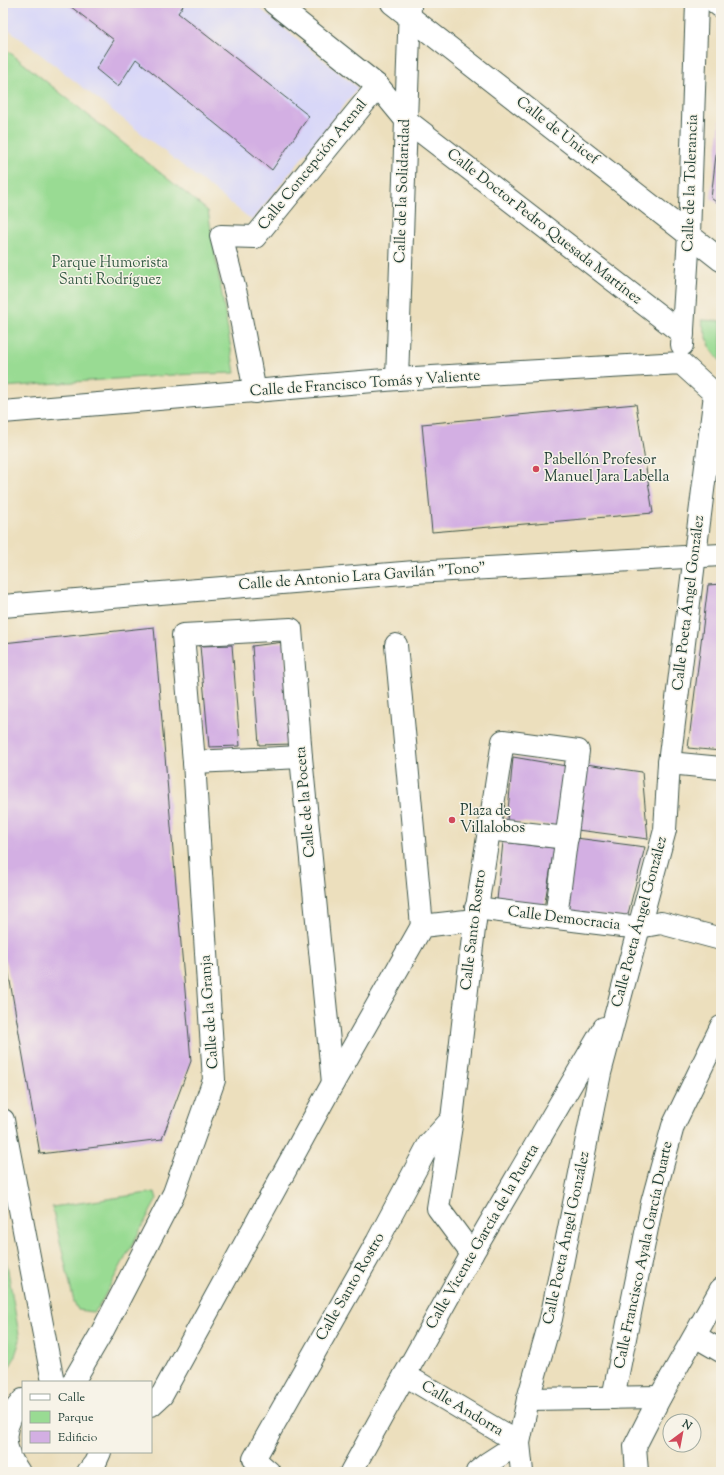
<svg xmlns="http://www.w3.org/2000/svg" width="724" height="1475" viewBox="0 0 724 1475" font-family="'Sorts Mill Goudy',serif">
	<style>
		.built { fill: #d8d7f8 }
		.green { fill: #99db93; stroke: #5c8c64 }
		.building { fill: #d3afe3 }
		.lines { fill: none; stroke-linecap: round; stroke-linejoin: round }
		.minor-casing { stroke: #3e5549; stroke-width: 24 }
		.major-casing { stroke: #3e5549; stroke-width: 24 }
		.minor { stroke: #fff; stroke-width: 22 }
		.major { stroke: #fff; stroke-width: 22 }
		.poi-dot { fill: #d1495b; stroke: #f7f3e8; stroke-width: 1.5 }
		.labels { text-anchor: middle; dominant-baseline: central; stroke-width: 3; stroke-linejoin: round; paint-order: stroke }
		.street-label { font-size: 15px; fill: #1f3d34; stroke: #f7f3e8 }
		.park-label { font-size: 15px; fill: #375d47; stroke: #f7f3e8 }
		.poi-label { font-size: 15px; fill: #1f3d34; stroke: #f7f3e8; text-anchor: start }
	</style>
	<rect width="100%" height="100%" fill="#f7f3e8"/>
	<filter id="ink" filterUnits="userSpaceOnUse"><feTurbulence type="fractalNoise" baseFrequency=".025" numOctaves="2"/><feDisplacementMap in="SourceGraphic" scale="8" xChannelSelector="R" yChannelSelector="G"/><feConvolveMatrix kernelMatrix="1 2 1 2 8 2 1 2 1" color-interpolation-filters="sRGB"/></filter>
	<filter id="wash" filterUnits="userSpaceOnUse"><feTurbulence type="fractalNoise" baseFrequency=".012" numOctaves="4" result="noise"/><feDisplacementMap in="SourceGraphic" scale="16" xChannelSelector="R" yChannelSelector="G"/><feGaussianBlur stdDeviation="0.9" result="paint"/><feColorMatrix in="noise" values="0 0 0 0 0 0 0 0 0 0 0 0 0 0 0 0 0 1.4 0 .05"/><feComposite in="paint" operator="in"/></filter>
	<g filter="url(#wash)">
		<rect width="100%" height="100%" fill="#ecdfbd"/>
		<polygon class="built" points="3,3 253,3 358,88 252,220 3,25"/>
		<g class="green">
			<polygon points="3,47 208,211 235,373 173,375 3,387"/>
			<polygon points="701,320 721,321 721,362 711,349"/>
			<polygon points="155,1192 157,1199 98,1308 93,1312 78,1310 74,1302 52,1207"/>
			<polygon points="3,1242 20,1340 14,1359 3,1378"/>
		</g>
		<g id="blocks">
			<g class="building">
				<polygon points="66,3 185,3 178,13 309,116 272,170 136,59 118,87 96,69 114,40"/>
				<polygon points="720,121 721,121 721,206 711,198"/>
				<polygon points="636,404 653,513 432,532 422,424"/>
				<polygon points="721,584 721,751 688,748 708,585"/>
				<polygon points="154,627 191,1061 162,1139 40,1154 7,964 3,955 3,643"/>
				<polygon points="284,642 292,744 259,745 252,646"/>
				<polygon points="232,645 240,746 209,747 200,646"/>
				<polygon points="513,757 566,766 559,826 507,821"/>
				<polygon points="586,764 642,772 648,839 577,830"/>
				<polygon points="576,838 645,847 627,918 565,911"/>
				<polygon points="503,842 554,848 544,908 497,900"/>
			</g>
		</g>
	</g>
	<g filter="url(#ink)">
		<use href="#blocks" fill-opacity="0" stroke="#3e5549" stroke-width="1"/>
		<g class="lines">
			<defs>
				<g id="minor">
					<polyline points="274,3 378,86 406,120 683,334"/>
					<polyline points="392,3 721,260"/>
					<polyline points="682,345 689,235 697,3"/>
					<polyline points="397,379 410,6"/>
					<polyline points="255,392 237,298 221,236 255,237 378,86"/>
					<polyline points="3,412 397,379 681,363 715,394"/>
					<polyline points="3,606 415,572 721,555"/>
					<polyline points="396,645 422,926"/>
					<polyline points="194,762 301,757"/>
					<polyline points="669,763 721,768"/>
					<polyline points="488,829 567,838"/>
					<polyline points="476,908 622,926 639,927 661,923 721,939"/>
					<polyline points="3,1120 53,1382"/>
					<polyline points="472,1254 438,1208 452,1119 475,920 503,741 578,751 556,917"/>
					<polyline points="695,1336 721,1351"/>
					<polyline points="405,1375 519,1443"/>
					<polyline points="73,1382 102,1332 174,1193 214,1080 194,762 183,635 291,629 301,757 333,1083"/>
					<polyline points="613,1398 652,1203 673,1126 721,1027"/>
					<polyline points="528,1399 660,1397"/>
					<polyline points="151,1405 162,1395 333,1083 422,926 475,920"/>
					<path d="M19,1472C0,1446 1,1424 23,1400"/>
					<polyline points="88,1472 95,1463 100,1452"/>
					<polyline points="269,1472 254,1459 377,1242 429,1144 452,1119"/>
					<polyline points="351,1472 472,1254 604,1028"/>
					<polyline points="477,1472 488,1463 519,1443"/>
					<polyline points="522,1472 519,1443 528,1399 551,1319 600,1073 665,830 669,763 715,394"/>
					<polyline points="637,1472 635,1446 660,1397 721,1289"/>
				</g>
				<polyline id="major" points="716,3 721,7"/>
			</defs>
			<use href="#minor" class="minor-casing"/>
			<use href="#major" class="major-casing"/>
			<use href="#minor" class="minor"/>
			<use href="#major" class="major"/>
		</g>
	</g>
	<g class="poi-dot">
		<circle cx="536" cy="469" r="4"/>
		<circle cx="452" cy="820" r="4"/>
	</g>
	<g class="labels">
		<g class="street-label">
			<text transform="translate(557 131) rotate(38)">Calle de Unicef</text>
			<text transform="translate(313 165) rotate(-51)">Calle Concepción Arenal</text>
			<text transform="translate(691 183) rotate(-88)">Calle de la Tolerancia</text>
			<text transform="translate(403 191) rotate(-88)">Calle de la Solidaridad</text>
			<text transform="translate(544 227) rotate(38)">Calle Doctor Pedro Quesada Martínez</text>
			<text transform="translate(365 384) rotate(-4)">Calle de Francisco Tomás y Valiente</text>
			<text transform="translate(362 577) rotate(-4)">Calle de Antonio Lara Gavilán "Tono"</text>
			<text transform="translate(689 603) rotate(-83)">Calle Poeta Ángel González</text>
			<text transform="translate(306 802) rotate(-95)">Calle de la Poceta</text>
			<text transform="translate(564 919) rotate(7)">Calle Democracia</text>
			<text transform="translate(640 922) rotate(-75)">Calle Poeta Ángel González</text>
			<text transform="translate(474 930) rotate(-83)">Calle Santo Rostro</text>
			<text transform="translate(210 1012) rotate(-94)">Calle de la Granja</text>
			<text transform="translate(483 1237) rotate(-60)">Calle Vicente García de la Puerta</text>
			<text transform="translate(567 1238) rotate(-78)">Calle Poeta Ángel González</text>
			<text transform="translate(644 1255) rotate(-78)">Calle Francisco Ayala García Duarte</text>
			<text transform="translate(351 1287) rotate(-60)">Calle Santo Rostro</text>
			<text transform="translate(462 1409) rotate(31)">Calle Andorra</text>
		</g>
		<g class="park-label">
			<text x="110" y="263">Parque Humorista<tspan x="110" dy="17">Santi Rodríguez</tspan></text>
		</g>
		<g class="poi-label">
			<text x="544" y="460">Pabellón Profesor<tspan x="544" dy="17">Manuel Jara Labella</tspan></text>
			<text x="460" y="811">Plaza de<tspan x="460" dy="17">Villalobos</tspan></text>
		</g>
	</g>
	<rect width="724" height="1475" fill="none" stroke="#f7f3e8" stroke-width="16"/>
	<rect x="22" y="1381" width="130" height="72" fill="#f7f3e8" stroke="#a1aaa0"/>
	<rect x="30" y="1394" width="20" height="6" fill="#ffffff" stroke="#a1aaa0"/>
	<text x="58" y="1401" font-size="12" fill="#1f3d34">Calle</text>
	<rect x="30" y="1411" width="20" height="12" fill="#99db93" stroke="#a1aaa0"/>
	<text x="58" y="1421" font-size="12" fill="#1f3d34">Parque</text>
	<rect x="30" y="1431" width="20" height="12" fill="#d3afe3" stroke="#a1aaa0"/>
	<text x="58" y="1441" font-size="12" fill="#1f3d34">Edificio</text>
	<g transform="translate(682 1433) rotate(32)"><circle r="19" fill="#f7f3e8" stroke="#a1aaa0"/>
	<path d="M0-3L7 15L0 10L-7 15Z" fill="#d1495b"/>
	<text y="-6" font-size="11" font-weight="bold" text-anchor="middle" fill="#1f3d34">N</text>
	</g>
</svg>
